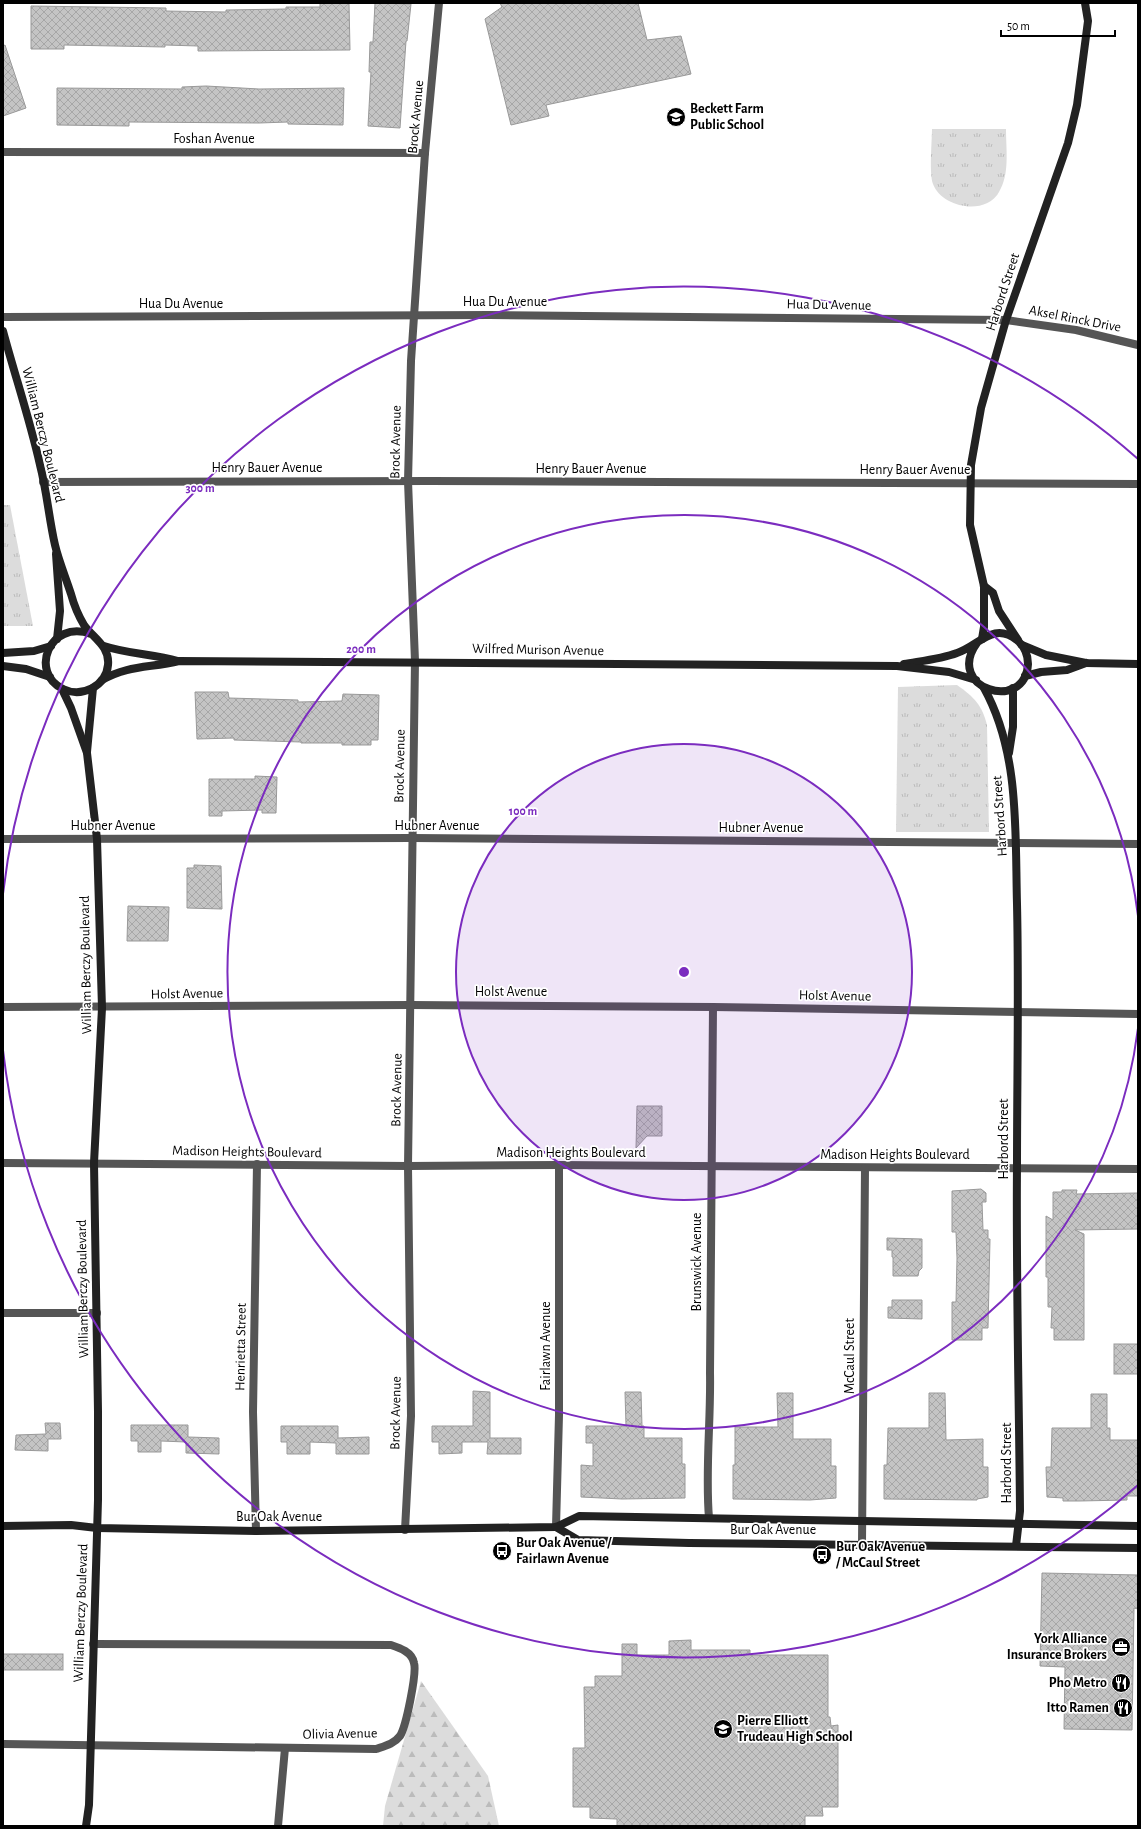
<svg xmlns="http://www.w3.org/2000/svg" width="1141" height="1829" viewBox="0 0 1141 1829" font-family="'Alegreya Sans',sans-serif">
	<style>
		.forest { fill: url(#forest-firs) }
		.park { fill: url(#park-tufts) }
		.building { fill: url(#building-cross-hatch); stroke: #999 }
		.lines { fill: none; stroke-linecap: round; stroke-linejoin: round }
		.street { stroke: #555; stroke-width: 8 }
		.secondary { stroke: #222; stroke-width: 8 }
		.ring { fill: none; stroke: #7b2cbf; stroke-width: 2 }
		.labels { text-anchor: middle; dominant-baseline: central; stroke-width: 3.5; stroke-linejoin: round; paint-order: stroke }
		.poi-label { font-size: 14px; font-weight: bold; fill: #000; stroke: #fff; text-anchor: start }
		.street-label { font-size: 14px; fill: #000; stroke: #fff }
		.centre { fill: #7b2cbf; stroke: #fff; stroke-width: 2 }
		.ring-label { font-size: 12px; text-anchor: middle; font-weight: bold; fill: #7b2cbf; stroke: #fff; stroke-width: 3.5; stroke-linejoin: round; paint-order: stroke }
	</style>
	<defs>
		<pattern id="forest-firs" width="22" height="20" patternUnits="userSpaceOnUse"><rect width="22" height="20" fill="#dcdcdc"/><path d="M5 1l3.5 6h-7zM16 11l3.5 6h-7z" fill="#bbb"/></pattern>
		<pattern id="park-tufts" width="24" height="20" patternUnits="userSpaceOnUse"><rect width="24" height="20" fill="#dcdcdc"/><path d="M3 7l-1-3M5 7V3M7 7l1-3M15 17l-1-3M17 17v-4M19 17l1-3" fill="none" stroke="#bbb"/></pattern>
		<pattern id="building-cross-hatch" width="8" height="8" patternUnits="userSpaceOnUse"><rect width="8" height="8" fill="#c4c4c4"/><path d="M0 0l8 8M0 8l8-8" fill="none" stroke="#a7a7a7"/></pattern>
	</defs>
	<rect width="100%" height="100%" fill="#fff"/>
	<polygon class="forest" points="421,1681 488,1776 499,1826 383,1826 385,1806"/>
	<g class="park">
		<path d="M932,129H1006C1006,150 1010,174 999,192C986,216 942,208 933,184C929,173 932,141 932,129Z"/>
		<polygon points="3,505 10,505 33,626 3,626"/>
		<path d="M957,685C974,697 982,705 987,725L989,832H896L898,687Z"/>
	</g>
	<g class="building">
		<polygon points="320,3 349,3 350,50 198,51 198,46 165,45 165,47 64,45 64,49 31,49 31,6 166,8 166,11 226,12 226,10 286,9 286,7 320,7"/>
		<polygon points="375,3 411,4 407,41 406,41 400,128 368,126 371,72 369,72 370,42 373,42"/>
		<polygon points="500,3 638,3 647,40 681,36 691,74 546,105 549,116 511,125 485,19 502,7"/>
		<polygon points="5,45 26,108 3,116 3,46"/>
		<polygon points="206,86 259,89 344,88 343,125 288,124 288,122 259,123 129,122 129,126 57,125 57,88 182,89 182,87"/>
		<polygon points="195,692 228,692 229,698 298,700 298,702 342,701 343,694 379,695 378,740 371,740 371,745 342,745 342,743 301,743 301,742 234,740 234,738 197,739"/>
		<polygon points="255,776 277,777 276,813 262,813 262,810 222,811 222,816 209,816 209,779 255,779"/>
		<polygon points="194,865 221,866 222,909 187,908 187,868 194,868"/>
		<polygon points="128,906 169,907 168,941 127,941"/>
		<polygon points="637,1106 662,1106 662,1136 647,1136 636,1148"/>
		<polygon points="981,1189 986,1193 986,1202 982,1202 983,1230 988,1230 988,1239 990,1239 988,1328 982,1328 982,1340 952,1340 952,1302 956,1302 957,1258 956,1232 952,1232 952,1191"/>
		<polygon points="1062,1190 1077,1190 1076,1194 1138,1193 1138,1229 1075,1230 1084,1234 1084,1340 1054,1340 1054,1328 1051,1328 1052,1307 1048,1307 1048,1277 1046,1277 1046,1216 1053,1220 1053,1192 1062,1192"/>
		<polygon points="887,1238 922,1239 922,1268 919,1271 918,1276 893,1276 893,1257 892,1257 892,1250 887,1250"/>
		<polygon points="892,1300 922,1300 922,1319 888,1318 888,1307 892,1307"/>
		<rect x="1114" y="1344" width="24" height="30"/>
		<polygon points="473,1391 490,1392 490,1438 521,1438 521,1454 487,1454 488,1442 462,1442 462,1453 439,1454 439,1442 432,1442 432,1426 473,1426"/>
		<polygon points="625,1392 641,1392 642,1426 644,1426 644,1438 682,1438 682,1464 685,1464 685,1498 622,1499 581,1497 581,1465 593,1466 593,1443 586,1443 586,1426 626,1426"/>
		<polygon points="777,1393 793,1393 793,1439 831,1439 831,1466 836,1466 836,1498 810,1500 733,1499 733,1465 735,1465 735,1427 778,1427"/>
		<polygon points="929,1393 945,1393 946,1440 983,1439 983,1467 988,1467 988,1497 977,1499 977,1500 884,1499 884,1465 887,1465 888,1428 929,1428"/>
		<polygon points="1091,1394 1107,1394 1107,1428 1110,1428 1110,1440 1138,1440 1138,1496 1127,1496 1127,1500 1079,1501 1063,1501 1063,1498 1047,1497 1046,1467 1051,1467 1052,1428 1091,1428"/>
		<polygon points="45,1423 60,1423 61,1439 48,1439 48,1451 15,1450 16,1435 46,1434"/>
		<polygon points="131,1425 188,1425 188,1437 219,1438 219,1454 186,1453 186,1442 161,1441 161,1452 138,1452 138,1441 131,1441"/>
		<polygon points="281,1426 338,1426 338,1438 369,1437 369,1454 336,1454 336,1443 310,1442 310,1454 287,1454 287,1442 281,1442"/>
		<polygon points="1042,1573 1138,1575 1138,1609 1134,1608 1132,1730 1064,1729 1065,1667 1040,1666"/>
		<polygon points="691,1640 691,1650 750,1650 750,1655 828,1655 828,1717 830,1717 831,1726 838,1725 838,1807 822,1807 823,1816 805,1816 805,1826 617,1826 617,1819 590,1818 590,1807 573,1807 573,1748 585,1748 584,1687 595,1687 595,1676 622,1676 622,1644 637,1644 637,1655 669,1655 669,1641"/>
		<rect x="3" y="1654" width="60" height="16"/>
	</g>
	<g class="lines">
		<g class="street">
			<polyline points="3,152 425,153"/>
			<polyline points="3,317 490,315 1006,320 1076,330 1138,345"/>
			<polyline points="43,482 430,481 1138,484"/>
			<polyline points="3,839 412,838 1138,844"/>
			<polyline points="3,1007 411,1005 713,1007 1138,1014"/>
			<polyline points="3,1163 408,1166 559,1165 1138,1169"/>
			<polyline points="3,1313 97,1313"/>
			<path d="M709,1518C705,1471 711,1420 710,1373C710,1251 711,1129 713,1007"/>
			<polyline points="556,1527 559,1415 559,1165"/>
			<polyline points="405,1530 411,1416 408,1166 415,661 408,481 411,361 425,153 439,3"/>
			<polyline points="256,1531 253,1412 257,1164"/>
			<polyline points="862,1544 865,1168"/>
			<path d="M3,1744L376,1749C385,1746 394,1744 400,1736C406,1727 417,1673 414,1663C412,1652 400,1648 391,1645L93,1644"/>
			<polyline points="278,1826 285,1748"/>
		</g>
		<g class="secondary">
			<path d="M3,331C15,376 30,420 40,465C47,492 49,519 55,545C59,562 66,578 71,594C74,605 78,615 84,625C93,638 110,646 108,665C106,686 82,698 63,689C29,673 49,619 91,634"/>
			<polyline points="56,554 60,611 57,639"/>
			<polyline points="984,586 993,593 999,611 1018,640"/>
			<polyline points="982,639 984,627 984,586 970,525 971,465 981,408 1006,320 1068,143 1077,105 1088,21 1085,3"/>
			<polyline points="1022,645 1046,655 1086,663 1138,664"/>
			<path d="M104,646C128,654 153,654 178,661"/>
			<polyline points="3,653 34,651 51,646"/>
			<path d="M904,664C921,661 941,659 957,653C979,646 993,621 1017,640C1024,646 1028,655 1028,664C1025,714 944,688 977,643"/>
			<polyline points="3,666 26,669 50,677"/>
			<polyline points="1025,676 1041,672 1067,670 1086,663"/>
			<path d="M102,680C128,665 150,668 179,661L897,666L949,672L976,680"/>
			<path d="M984,688C1020,753 1015,832 1017,904C1019,991 1017,1078 1017,1166C1016,1281 1019,1396 1020,1511L1016,1546"/>
			<polyline points="62,689 71,708 87,753 97,839 102,1008 94,1163 98,1411 98,1500 89,1805 86,1826"/>
			<polyline points="87,752 93,688"/>
			<polyline points="1009,753 1013,727 1013,688"/>
			<polyline points="3,1526 71,1525 97,1528 256,1531 556,1527 579,1516 1138,1526"/>
			<polyline points="556,1527 578,1540 689,1543 1138,1548"/>
		</g>
	</g>
	<circle cx="684" cy="972" r="228" fill="#7b2cbf" fill-opacity=".12"/>
	<g class="ring">
		<circle cx="684" cy="972" r="228"/>
		<path d="M1138 1028A457 457 0 1 1 1138 916"/>
		<path d="M1138 1485A685 685 0 0 1 3 1050M3 894A685 685 0 0 1 1138 459"/>
	</g>
	<defs>
		<symbol id="school-disc" viewBox="-11 -11 22 22"><circle r="9.5" fill="#000" stroke="#fff"/><path d="M0-5L7-2L0 1L-7-2ZM-4 1L0 2.5L4 1V4Q0 6-4 4Z" fill="#fff"/></symbol>
		<symbol id="bus-disc" viewBox="-11 -11 22 22"><circle r="9.5" fill="#000" stroke="#fff"/><path d="M-5-6H5V4H4V6H2V4H-2V6H-4V4H-5ZM-3.5-4V0h7V-4ZM-3.5 1.2v1.5H-2V1.2ZM2 1.2v1.5H3.5V1.2Z" fill="#fff"/></symbol>
		<symbol id="office-disc" viewBox="-11 -11 22 22"><circle r="9.5" fill="#000" stroke="#fff"/><path d="M-6-3h4V-5.5h4V-3h4V5H-6ZM-1-4.5V-3h2v-1.5ZM-6 0V1H6V0Z" fill="#fff"/></symbol>
		<symbol id="restaurant-disc" viewBox="-11 -11 22 22"><circle r="9.5" fill="#000" stroke="#fff"/><path d="M-5-6h1v4h1v-4h1v4h1v-4h1v5L-1.5 .5V6h-2V.5L-5-1ZM5-6V6H3V1.5H1.5Q1.5-4 5-6Z" fill="#fff"/></symbol>
	</defs>
	<g fill-rule="evenodd">
		<use href="#school-disc" x="665" y="106" width="22" height="22"/>
		<use href="#bus-disc" x="491" y="1540" width="22" height="22"/>
		<use href="#bus-disc" x="811" y="1544" width="22" height="22"/>
		<use href="#office-disc" x="1110" y="1636" width="22" height="22"/>
		<use href="#restaurant-disc" x="1110" y="1672" width="22" height="22"/>
		<use href="#restaurant-disc" x="1112" y="1697" width="22" height="22"/>
		<use href="#school-disc" x="712" y="1718" width="22" height="22"/>
	</g>
	<g class="labels">
		<g class="poi-label">
			<text x="690" y="109">Beckett Farm<tspan x="690" dy="16">Public School</tspan></text>
			<text x="516" y="1543">Bur Oak Avenue /<tspan x="516" dy="16">Fairlawn Avenue</tspan></text>
			<text x="836" y="1547">Bur Oak Avenue<tspan x="836" dy="16">/ McCaul Street</tspan></text>
			<text x="1107" y="1639" text-anchor="end">York Alliance<tspan x="1107" dy="16">Insurance Brokers</tspan></text>
			<text x="1107" y="1683" text-anchor="end">Pho Metro</text>
			<text x="1109" y="1708" text-anchor="end">Itto Ramen</text>
			<text x="737" y="1721">Pierre Elliott<tspan x="737" dy="16">Trudeau High School</tspan></text>
		</g>
		<g class="street-label">
			<text transform="translate(416 117) rotate(-85)">Brock Avenue</text>
			<text x="214" y="139">Foshan Avenue</text>
			<text transform="translate(1003 292) rotate(-72)">Harbord Street</text>
			<text x="505" y="302">Hua Du Avenue</text>
			<text x="181" y="304">Hua Du Avenue</text>
			<text transform="translate(829 305) rotate(1)">Hua Du Avenue</text>
			<text transform="translate(1075 319) rotate(11)">Aksel Rinck Drive</text>
			<text transform="translate(43 435) rotate(76)">William Berczy Boulevard</text>
			<text transform="translate(396 442) rotate(-89)">Brock Avenue</text>
			<text x="267" y="468">Henry Bauer Avenue</text>
			<text x="591" y="469">Henry Bauer Avenue</text>
			<text x="915" y="470">Henry Bauer Avenue</text>
			<text transform="translate(538 650) rotate(1)">Wilfred Murison Avenue</text>
			<text transform="translate(400 766) rotate(-89)">Brock Avenue</text>
			<text transform="translate(1000 816) rotate(-94)">Harbord Street</text>
			<text x="113" y="826">Hubner Avenue</text>
			<text x="437" y="826">Hubner Avenue</text>
			<text x="761" y="828">Hubner Avenue</text>
			<text transform="translate(86 965) rotate(-91)">William Berczy Boulevard</text>
			<text x="511" y="992">Holst Avenue</text>
			<text transform="translate(187 994) rotate(-1)">Holst Avenue</text>
			<text transform="translate(835 996) rotate(1)">Holst Avenue</text>
			<text transform="translate(397 1090) rotate(-89)">Brock Avenue</text>
			<text transform="translate(1004 1139) rotate(-90)">Harbord Street</text>
			<text transform="translate(247 1152) rotate(1)">Madison Heights Boulevard</text>
			<text x="571" y="1153">Madison Heights Boulevard</text>
			<text x="895" y="1155">Madison Heights Boulevard</text>
			<text transform="translate(697 1262) rotate(-90)">Brunswick Avenue</text>
			<text transform="translate(83 1289) rotate(-91)">William Berczy Boulevard</text>
			<text transform="translate(546 1346) rotate(-90)">Fairlawn Avenue</text>
			<text transform="translate(241 1347) rotate(-89)">Henrietta Street</text>
			<text transform="translate(850 1356) rotate(-90)">McCaul Street</text>
			<text transform="translate(396 1413) rotate(-89)">Brock Avenue</text>
			<text transform="translate(1007 1463) rotate(-90)">Harbord Street</text>
			<text x="279" y="1517">Bur Oak Avenue</text>
			<text x="773" y="1530">Bur Oak Avenue</text>
			<text transform="translate(81 1613) rotate(-88)">William Berczy Boulevard</text>
			<text transform="translate(340 1734) rotate(-1)">Olivia Avenue</text>
		</g>
	</g>
	<circle cx="684" cy="972" r="6" class="centre"/>
	<g class="ring-label">
		<text x="200" y="492">300 m</text>
		<text x="361" y="653">200 m</text>
		<text x="523" y="815">100 m</text>
	</g>
	<rect width="1141" height="1829" fill="none" stroke="#000000" stroke-width="8"/>
	<path d="M1001 30v6h114v-6" fill="none" stroke="#000000" stroke-width="2"/>
	<text x="1007" y="30" font-size="12" fill="#000000" stroke="#ffffff" stroke-width="3" paint-order="stroke">50 m</text>
</svg>
